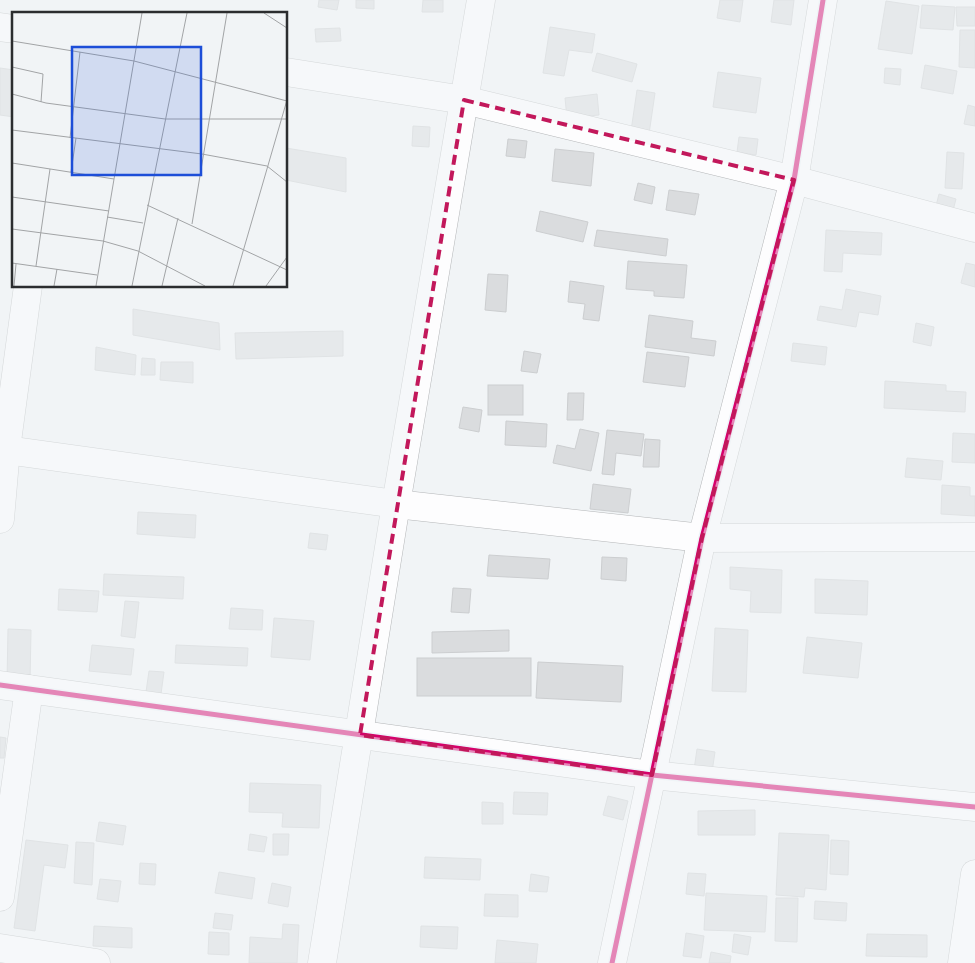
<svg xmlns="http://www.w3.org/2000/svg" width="975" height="963" viewBox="0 0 975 963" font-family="Jost,sans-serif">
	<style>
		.building { fill: #dadcde; stroke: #ccced0 }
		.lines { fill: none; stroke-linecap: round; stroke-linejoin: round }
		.minor-casing { stroke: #b4b6b8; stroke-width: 29 }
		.minor { stroke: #fdfdfe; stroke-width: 28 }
		.cycleway-casing { stroke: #eef4f9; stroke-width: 8 }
		.cycleway { stroke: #d6006c; stroke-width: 5 }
		.marked { fill: none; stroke: #c2185b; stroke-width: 4; stroke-dasharray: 10 6; stroke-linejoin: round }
		.inset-road { fill: none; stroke: #a2a4a6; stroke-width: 1 }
		.view { fill: #1d4ed8; fill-opacity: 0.15; stroke: #1d4ed8; stroke-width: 2.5 }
		.inset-edge { fill: none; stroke: #2b2d2f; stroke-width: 2.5 }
	</style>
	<rect width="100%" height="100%" fill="#f1f4f6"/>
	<g class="building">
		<polygon points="319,0 339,0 337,10 318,7"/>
		<polygon points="356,0 374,0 374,9 356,8"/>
		<polygon points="423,0 443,0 443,12 422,12"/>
		<polygon points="720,0 743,0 740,22 717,18"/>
		<polygon points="774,0 794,0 791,25 771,22"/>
		<polygon points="886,1 919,6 912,54 878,49"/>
		<polygon points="922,5 955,7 953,30 920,28"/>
		<polygon points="956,7 975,7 975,26 957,26"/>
		<polygon points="550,27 595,34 592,53 569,50 564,76 543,73"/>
		<polygon points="340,28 341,41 316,42 315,29"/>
		<polygon points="960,30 975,30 975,68 959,67"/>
		<polygon points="597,53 637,64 632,82 592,71"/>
		<polygon points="925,65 957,71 953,94 921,88"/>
		<polygon points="0,68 14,70 14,117 0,115"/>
		<polygon points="885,68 901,69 900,85 884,83"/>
		<polygon points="718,72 761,78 756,113 713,107"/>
		<polygon points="637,90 655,93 649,134 631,131"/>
		<polygon points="597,94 599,115 567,118 565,98"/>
		<polygon points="968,105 975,107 975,126 964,124"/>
		<polygon points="413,126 430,127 429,147 412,146"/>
		<polygon points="739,137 758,139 756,155 737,152"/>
		<polygon points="508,139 527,141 525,158 506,156"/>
		<polygon points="286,148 346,158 346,192 286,180"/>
		<polygon points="555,149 594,153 591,186 552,181"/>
		<polygon points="947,152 964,153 962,189 945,188"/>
		<polygon points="638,183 655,187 652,204 634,200"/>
		<polygon points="669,190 699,194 695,215 666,210"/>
		<polygon points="939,194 956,199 951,218 934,214"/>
		<polygon points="540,211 588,222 583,242 536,231"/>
		<polygon points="597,230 668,239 666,256 594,246"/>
		<polygon points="826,230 882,233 881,255 843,253 842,272 824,271"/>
		<polygon points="628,261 687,265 684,298 654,296 654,291 626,289"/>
		<polygon points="966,263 975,265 975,287 961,283"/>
		<polygon points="488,274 508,275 506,312 485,310"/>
		<polygon points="570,281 604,286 599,321 583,319 585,304 568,302"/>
		<polygon points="846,289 881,296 878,315 859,312 856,327 817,320 820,306 842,310"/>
		<polygon points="133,309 219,323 220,350 133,335"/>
		<polygon points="649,315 693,321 691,338 716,341 714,356 645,347"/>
		<polygon points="916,323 934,327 931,346 913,342"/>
		<polygon points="343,331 343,356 236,359 235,333"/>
		<polygon points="793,343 827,347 825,365 791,361"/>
		<polygon points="96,347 136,355 135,375 95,370"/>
		<polygon points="524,351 541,354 537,373 521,371"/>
		<polygon points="647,352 689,357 685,387 643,382"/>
		<polygon points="142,358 155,359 155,375 141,375"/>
		<polygon points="161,362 193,362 193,383 160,380"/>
		<polygon points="885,381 946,385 946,391 966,392 965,412 884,408"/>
		<rect x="488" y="385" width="35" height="30"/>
		<polygon points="568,393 584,393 583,420 567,420"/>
		<polygon points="463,407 482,410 479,432 459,428"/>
		<polygon points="506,421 547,424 546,447 505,445"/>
		<polygon points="580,429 599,433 591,471 553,463 557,445 575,449"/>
		<polygon points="607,430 644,434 641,456 616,453 614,475 602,474"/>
		<polygon points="953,433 975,434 975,463 952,462"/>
		<polygon points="645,439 660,440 659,467 643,467"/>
		<polygon points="907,458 943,461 941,480 905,477"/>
		<polygon points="593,484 631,489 628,513 590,509"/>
		<polygon points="942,485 970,487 970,496 975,496 975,516 941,514"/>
		<polygon points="138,512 196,515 195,538 137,534"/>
		<polygon points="310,533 328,535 326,550 308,548"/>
		<polygon points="489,555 550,559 548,579 487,576"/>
		<polygon points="602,557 627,558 626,581 601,579"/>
		<polygon points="730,567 782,570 781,613 750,612 751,591 730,589"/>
		<polygon points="104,574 184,577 183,599 103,595"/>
		<polygon points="815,579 868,581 867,615 815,613"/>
		<polygon points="453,588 471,589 469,613 451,612"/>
		<polygon points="59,589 99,591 97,612 58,610"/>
		<polygon points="125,601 139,602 135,638 121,636"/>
		<polygon points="231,608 263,610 262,630 229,629"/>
		<polygon points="274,618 314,621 310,660 271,657"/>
		<polygon points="715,628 748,630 746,692 712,691"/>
		<polygon points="8,629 31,630 30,682 7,682"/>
		<polygon points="509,630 509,651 432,653 432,632"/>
		<polygon points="807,637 862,643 858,678 803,673"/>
		<polygon points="92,645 134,649 131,675 89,671"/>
		<polygon points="176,645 248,648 247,666 175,663"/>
		<rect x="417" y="658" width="114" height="38"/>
		<polygon points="538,662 623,666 621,702 536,698"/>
		<polygon points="149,671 164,672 160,701 145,699"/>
		<polygon points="0,737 6,738 4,758 0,758"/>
		<polygon points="697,749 715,752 712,772 694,770"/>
		<polygon points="250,783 321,785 319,828 282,827 283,813 249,812"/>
		<polygon points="514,792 548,793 547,815 513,814"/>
		<polygon points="608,796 628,801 623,820 603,815"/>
		<polygon points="482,802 503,803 503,824 482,824"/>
		<polygon points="755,810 755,835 698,835 698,811"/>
		<polygon points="99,822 126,826 123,845 96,841"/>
		<polygon points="779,833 829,835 826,890 805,888 804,897 776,895"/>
		<polygon points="250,834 267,837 264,852 248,850"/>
		<polygon points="273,834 289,834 288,855 273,855"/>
		<polygon points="26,840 68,845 65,868 44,865 35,931 14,928"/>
		<polygon points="831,840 849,841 848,875 830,874"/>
		<polygon points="76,842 94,843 92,885 74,883"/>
		<polygon points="425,857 481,859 480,880 424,878"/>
		<polygon points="140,863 156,864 155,885 139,884"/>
		<polygon points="219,872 255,878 252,899 215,893"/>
		<polygon points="688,873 706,874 704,896 686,894"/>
		<polygon points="531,874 549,877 547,892 529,891"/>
		<polygon points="100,879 121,881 118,902 97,899"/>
		<polygon points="272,883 291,887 288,907 268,903"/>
		<polygon points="706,893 767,896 765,932 704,930"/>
		<polygon points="485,894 518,895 518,917 484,916"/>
		<polygon points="776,898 798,898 797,942 775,941"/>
		<polygon points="815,901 847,903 846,921 814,919"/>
		<polygon points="215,913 233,915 231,930 213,928"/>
		<polygon points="283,924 299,925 297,963 249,963 250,937 282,939"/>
		<polygon points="94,926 132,928 132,948 93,946"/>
		<polygon points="421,926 458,927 457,949 420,947"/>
		<polygon points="209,932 229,933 229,955 208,954"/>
		<polygon points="686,933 704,936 701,958 683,956"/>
		<polygon points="734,934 751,937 748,955 732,952"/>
		<polygon points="867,934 927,935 927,957 866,956"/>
		<polygon points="497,940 538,944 536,963 495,963"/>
		<polygon points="711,952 731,956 730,963 709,963"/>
	</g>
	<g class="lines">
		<defs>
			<g id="minor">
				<polyline points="0,27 14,29"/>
				<polyline points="286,72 464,100 794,180 975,228"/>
				<polyline points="0,449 396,504 702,538 975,537"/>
				<polyline points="0,519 6,449 28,286"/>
				<polyline points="0,685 652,775 975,807"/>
				<polyline points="0,897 29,689"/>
				<polyline points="0,948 96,963"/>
				<polyline points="322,963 396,504 481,0"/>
				<polyline points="612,963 702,538 794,180 823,0"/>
				<polyline points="962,963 975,874"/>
			</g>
		</defs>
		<use href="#minor" class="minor-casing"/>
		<use href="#minor" class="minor"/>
		<defs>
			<g id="cycleway">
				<polyline points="0,685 652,775 975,807"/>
				<polyline points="612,963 702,538 794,180 823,0"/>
			</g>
		</defs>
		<use href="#cycleway" class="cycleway-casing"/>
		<use href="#cycleway" class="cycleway"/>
	</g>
	<path d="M0 0H975V963H0ZM464,100L794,180L702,538L652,775L360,735Z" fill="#f1f4f6" fill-opacity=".55" fill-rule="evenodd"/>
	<path class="marked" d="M464,100L794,180L702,538L652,775L360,735Z"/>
	<g transform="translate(12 12)">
		<rect width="275" height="275" fill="#f1f4f6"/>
		<path class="inset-road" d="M252,1L275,16M0,29L122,49L275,89M0,55L31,62L29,90M0,82L34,91L153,107H275M0,118L190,142L255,154L275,170M58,126L68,40M0,151L102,167M59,160L64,126M0,185L97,199M135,193L275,258M95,205L131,211M180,212L215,1M0,217L91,229L126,239L193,274M0,251L85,263M24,254L38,157M2,274L4,252M42,274L45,257M84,274L130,1M120,274L175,1M150,274L166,206M221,274L275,88M254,274L275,245"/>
		<path class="view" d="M60,35H189V163H60Z"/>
		<rect width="275" height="275" class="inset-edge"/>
	</g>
</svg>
